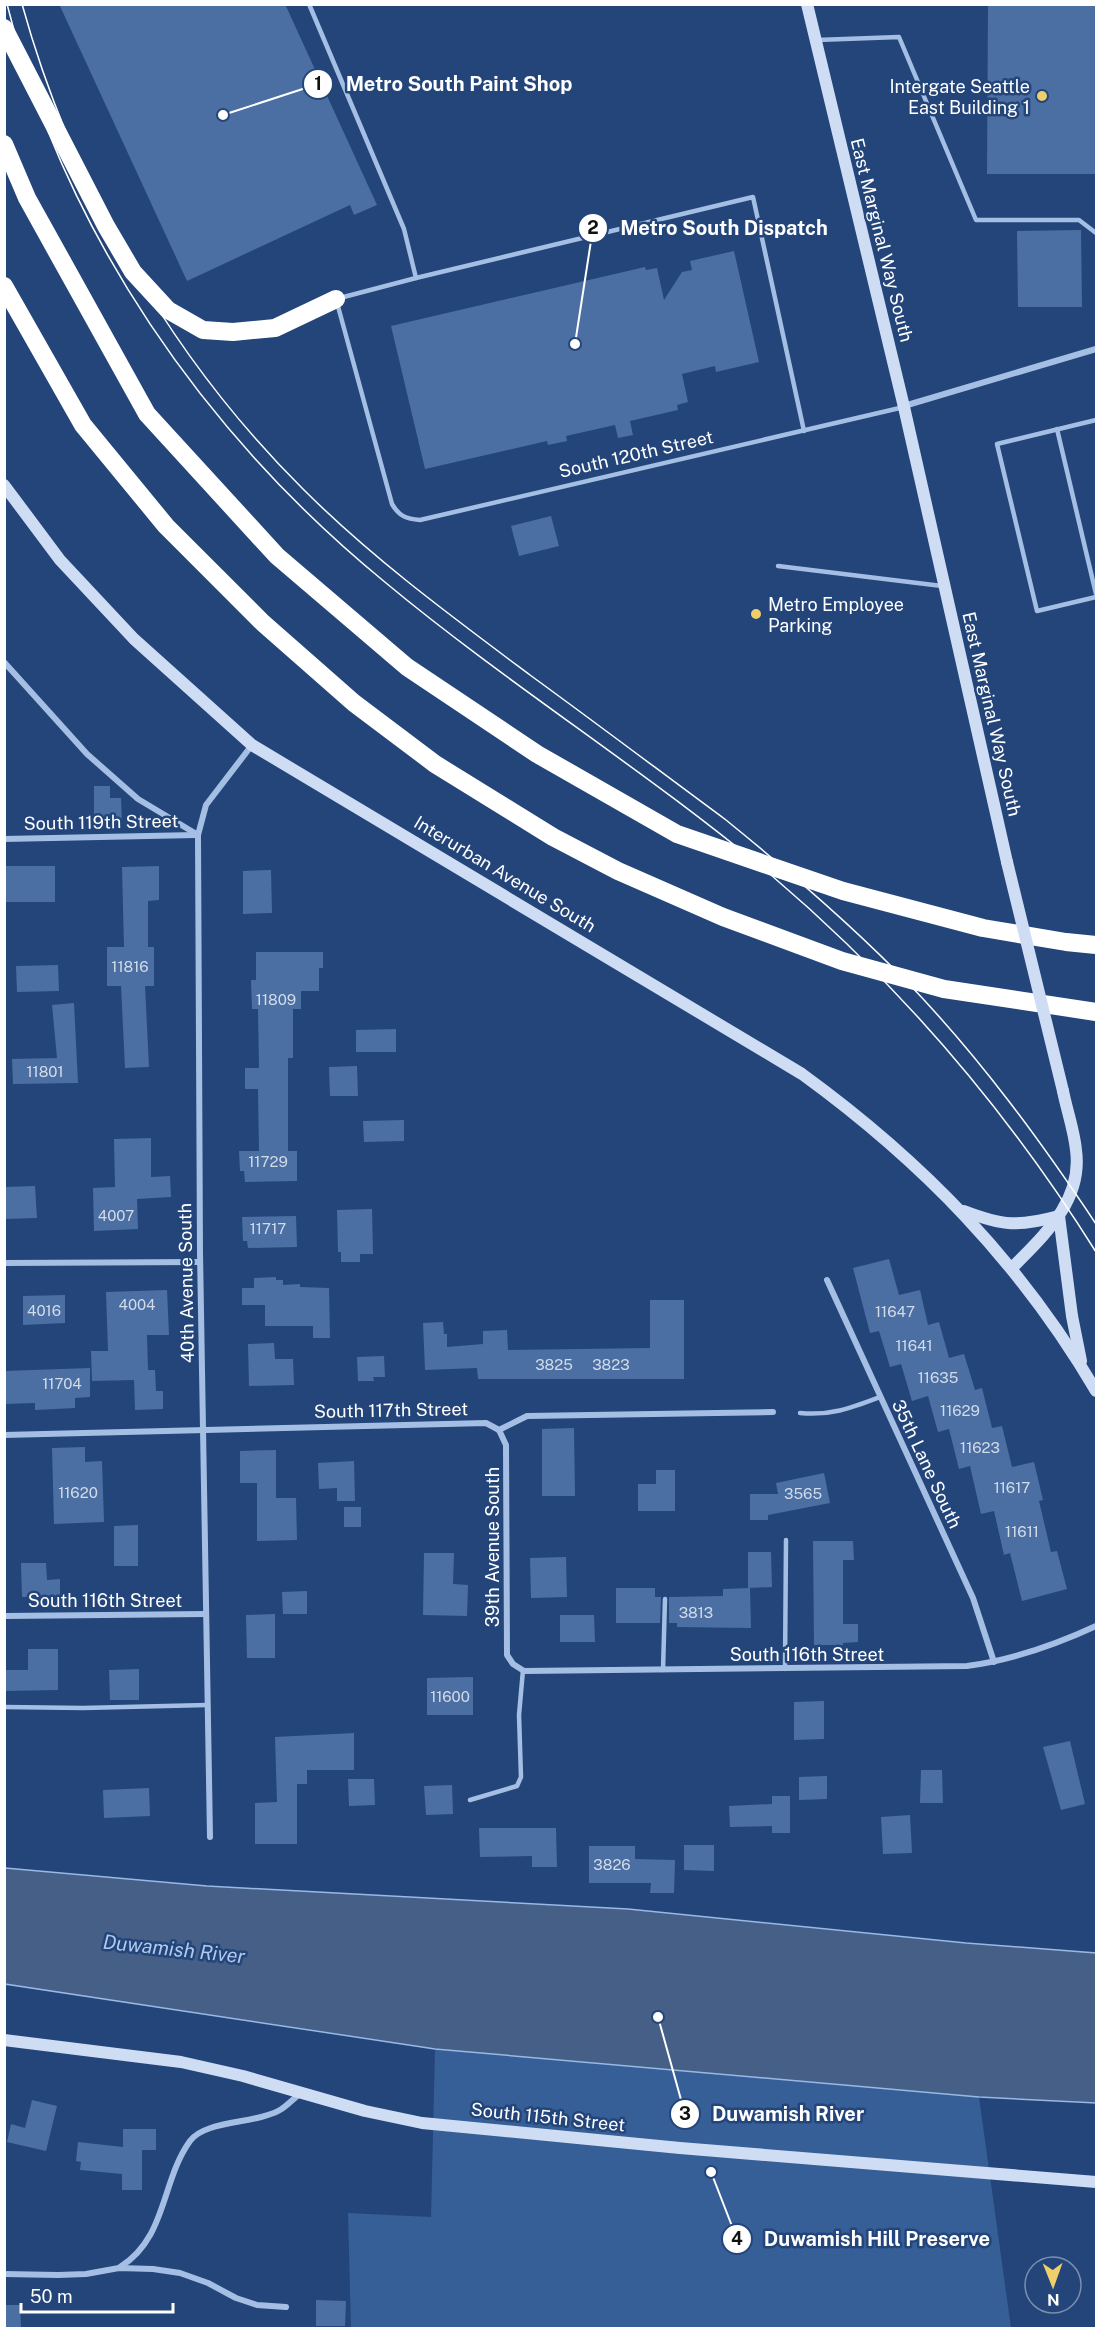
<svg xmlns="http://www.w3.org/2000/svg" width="1101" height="2333" viewBox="0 0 1101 2333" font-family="'Public Sans',sans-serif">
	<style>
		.green { fill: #365e97 }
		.water { fill: #465f86; stroke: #99b9e5; stroke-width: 1.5 }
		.building { fill: #4b6fa3 }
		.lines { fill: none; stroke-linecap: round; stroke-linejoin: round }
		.lane { stroke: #a5bfe4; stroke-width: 4.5 }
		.street { stroke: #a5bfe4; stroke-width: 6 }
		.secondary { stroke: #cfddf4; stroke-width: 12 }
		.highway { stroke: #fff; stroke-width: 18 }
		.tram { stroke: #fff; stroke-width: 1.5 }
		.secondary-bridge { stroke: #cfddf4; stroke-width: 12 }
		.poi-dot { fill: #efcf69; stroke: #23457a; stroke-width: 2 }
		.labels { text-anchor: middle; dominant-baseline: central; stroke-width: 5; stroke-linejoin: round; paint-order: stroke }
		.number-label { font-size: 15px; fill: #d2dbe8 }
		.poi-label { font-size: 18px; fill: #fff; stroke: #23457a; text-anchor: end }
		.street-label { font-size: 18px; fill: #fff; stroke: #23457a }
		.water-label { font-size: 20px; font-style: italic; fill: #b0c9ec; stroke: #23457a }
		.leader { fill: none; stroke: #fff; stroke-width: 2 }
		.callout-dot { fill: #fff; stroke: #23457a; stroke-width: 2 }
		.mark-label { font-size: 18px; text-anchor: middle; font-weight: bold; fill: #111 }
		.callout-label { font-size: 20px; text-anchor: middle; font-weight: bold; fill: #fff; stroke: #23457a; stroke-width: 5; stroke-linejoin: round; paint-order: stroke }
	</style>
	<rect width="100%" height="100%" fill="#23457a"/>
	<polygon class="green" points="435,2049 979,2097 1011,2328 351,2328 348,2213 431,2217"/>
	<polygon class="water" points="5,1868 207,1886 628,1909 966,1943 1096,1953 1096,2103 979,2097 435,2049 5,1984"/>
	<g class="building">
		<polygon points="59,4 285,4 377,205 354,215 350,205 187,281"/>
		<polygon points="988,4 1096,4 1096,174 987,174"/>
		<polygon points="1081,230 1082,307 1018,307 1017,231"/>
		<polygon points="734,251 759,362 716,372 715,366 682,374 688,402 677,405 678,410 630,421 633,435 618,438 615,425 566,436 567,441 548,445 547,441 425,469 391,326 645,267 646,270 657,268 664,300 682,272 692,270 690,261"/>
		<polygon points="551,516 559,546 519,556 511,526"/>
		<polygon points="94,786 110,786 110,798 121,798 122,822 99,822 99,815 94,815"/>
		<polygon points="4,866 55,866 55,902 5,902"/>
		<polygon points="159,866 159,900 148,901 148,947 154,947 154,986 145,986 149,1067 125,1068 121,986 107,986 107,947 124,947 122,867"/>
		<polygon points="271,870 272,913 243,914 243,871"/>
		<polygon points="256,952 323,952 323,968 319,968 319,991 301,991 301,1009 293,1009 293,1058 288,1058 288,1151 297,1151 297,1181 245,1182 244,1171 240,1171 239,1151 259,1151 258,1089 245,1089 245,1068 259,1068 258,1009 252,1009 251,980 256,980"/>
		<polygon points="58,965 59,991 17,992 16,966"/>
		<polygon points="74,1003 78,1083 13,1084 12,1059 57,1058 52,1005"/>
		<polygon points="396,1029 396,1052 356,1052 356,1030"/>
		<polygon points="357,1066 358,1096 330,1096 329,1067"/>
		<polygon points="404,1120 404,1141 364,1142 363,1121"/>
		<polygon points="151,1138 151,1177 170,1176 171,1197 137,1199 138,1229 94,1231 93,1188 115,1187 114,1139"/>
		<polygon points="35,1186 37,1218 4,1219 4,1187"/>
		<polygon points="372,1209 373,1254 360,1254 360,1262 341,1262 341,1252 338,1252 337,1210"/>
		<polygon points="296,1216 297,1247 248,1248 247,1241 243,1241 242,1217"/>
		<polygon points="889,1259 899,1295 920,1290 928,1325 939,1322 949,1358 964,1354 975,1390 982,1388 992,1428 1002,1426 1012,1467 1034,1462 1043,1500 1039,1501 1051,1552 1057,1551 1067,1589 1022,1601 1010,1553 1004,1555 994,1511 981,1514 970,1466 959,1469 949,1429 938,1432 928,1396 912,1401 901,1364 890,1367 879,1331 870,1333 853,1268"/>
		<polygon points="276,1277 276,1280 283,1280 283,1285 300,1284 300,1287 329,1288 330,1338 313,1338 313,1326 265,1326 265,1305 242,1305 242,1288 254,1288 254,1278"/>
		<polygon points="167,1290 169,1335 147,1335 148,1370 155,1370 156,1391 163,1391 163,1409 135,1410 134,1380 92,1381 91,1351 108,1351 106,1292"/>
		<polygon points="65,1295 65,1323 23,1325 23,1296"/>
		<polygon points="650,1300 684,1300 684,1379 478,1379 477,1368 425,1370 423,1323 443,1322 444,1334 447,1334 447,1347 483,1344 483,1331 507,1330 508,1350 650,1348"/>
		<polygon points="274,1343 275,1359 293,1359 294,1385 249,1386 248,1344"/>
		<polygon points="384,1356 385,1377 373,1377 374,1381 358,1381 357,1357"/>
		<polygon points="90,1368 90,1397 75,1398 75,1408 35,1410 35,1403 4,1404 4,1371"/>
		<polygon points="574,1428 575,1496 542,1496 542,1429"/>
		<polygon points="85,1447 85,1462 102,1461 104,1522 54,1524 52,1448"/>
		<polygon points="276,1450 276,1498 296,1498 297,1540 257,1541 257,1483 240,1483 240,1451"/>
		<polygon points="354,1461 355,1501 337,1501 337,1488 319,1489 318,1463"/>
		<polygon points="656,1470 675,1470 675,1511 638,1511 638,1484 656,1484"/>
		<polygon points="824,1473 830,1503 768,1515 768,1520 750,1520 750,1494 778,1494 776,1483"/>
		<rect x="344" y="1507" width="17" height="20"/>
		<polygon points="138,1525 138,1566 114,1566 114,1526"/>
		<polygon points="813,1541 853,1541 854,1560 843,1560 843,1624 858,1624 858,1642 843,1643 843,1645 814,1645"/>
		<polygon points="748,1552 771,1552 772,1587 748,1588"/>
		<polygon points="424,1553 454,1553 453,1584 468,1585 467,1616 423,1615"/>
		<polygon points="566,1557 567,1597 531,1598 530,1558"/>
		<polygon points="21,1563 46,1563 47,1580 60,1579 60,1596 22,1597"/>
		<polygon points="616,1588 655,1588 655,1597 661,1597 660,1623 616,1623"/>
		<polygon points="750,1588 751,1628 677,1627 677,1623 669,1623 669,1597 723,1596 723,1589"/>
		<polygon points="307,1591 307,1614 283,1614 282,1592"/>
		<polygon points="275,1614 275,1658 247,1658 246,1615"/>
		<polygon points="560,1615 594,1615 595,1642 560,1642"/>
		<polygon points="28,1649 58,1649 58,1690 4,1691 4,1670 28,1670"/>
		<polygon points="139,1669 139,1700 110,1700 109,1670"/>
		<polygon points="473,1677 473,1715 427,1715 427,1678"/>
		<polygon points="824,1701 824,1739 794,1740 794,1702"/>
		<polygon points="354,1733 354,1770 307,1770 307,1784 297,1784 297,1844 255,1844 255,1803 277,1802 275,1737"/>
		<polygon points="1070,1741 1085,1804 1061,1810 1043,1747"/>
		<polygon points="921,1770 942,1770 943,1803 920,1803"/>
		<polygon points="827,1776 827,1799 799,1800 799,1777"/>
		<polygon points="348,1779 374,1779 375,1805 349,1806"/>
		<polygon points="452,1785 453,1814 426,1815 424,1786"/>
		<polygon points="149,1788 150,1816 104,1818 103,1790"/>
		<polygon points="772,1796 790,1796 790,1833 772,1833 772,1826 730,1827 729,1806 772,1804"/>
		<polygon points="910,1815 912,1853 883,1854 881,1817"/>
		<polygon points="479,1828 556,1828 557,1867 532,1867 532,1856 480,1857"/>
		<polygon points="684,1845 714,1845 714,1871 684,1870"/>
		<polygon points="589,1846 635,1846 635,1859 675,1860 674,1893 650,1893 651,1883 589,1883"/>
		<polygon points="32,2100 57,2106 46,2151 7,2142 11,2124 25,2128"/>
		<polygon points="123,2129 156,2129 156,2150 142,2150 142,2190 122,2190 122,2174 80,2170 81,2162 76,2161 78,2142 123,2147"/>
		<polygon points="316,2300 346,2301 345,2326 316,2326"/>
		<polygon points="4,2305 20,2305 21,2328 4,2328"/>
	</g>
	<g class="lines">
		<g class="lane">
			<polyline points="309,4 404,229 416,278 753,197 804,431"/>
			<polyline points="817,40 899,37 976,220 1079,220 1096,233"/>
			<path d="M416,278L336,299L392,504C399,516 406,519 420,520L904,407"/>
			<polyline points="1096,420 997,444 1037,611 1096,597"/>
			<polyline points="1057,429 1096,594"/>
			<polyline points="778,566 942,586"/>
			<path d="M800,1413C831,1416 851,1408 880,1397"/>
			<polyline points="785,1669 786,1540"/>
			<polyline points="663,1670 665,1599"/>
			<polyline points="4,1707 83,1708 207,1705"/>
			<polyline points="470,1800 517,1786 521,1777 519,1715 523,1670"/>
		</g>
		<g class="street">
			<polyline points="904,406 1096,349"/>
			<polyline points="4,662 87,754 138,799 198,835"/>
			<polyline points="4,839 196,835"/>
			<polyline points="4,1263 200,1262"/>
			<polyline points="827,1280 973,1598 994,1662"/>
			<path d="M499,1430L506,1445L507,1655L513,1664L524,1671L967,1666C1012,1660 1055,1645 1096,1626"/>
			<polyline points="4,1435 486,1423 499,1430 527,1416 773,1412"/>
			<polyline points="4,1616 206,1614"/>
			<polyline points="210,1837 200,1253 198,835 206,805 252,745"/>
			<path d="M120,2267C167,2238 161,2181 190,2141C205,2120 256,2124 280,2110C287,2106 294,2098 301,2093"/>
			<polyline points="4,2274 58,2275 86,2274 119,2268 153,2269 180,2273 208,2283 236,2298 257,2305 286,2307"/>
		</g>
		<g class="secondary">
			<polyline points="807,4 904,407 1007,862"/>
			<path d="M4,485L60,560L134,639L252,745L802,1074C923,1162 1020,1262 1096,1391"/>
			<path d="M964,1211C1003,1226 1018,1227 1059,1216"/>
			<polyline points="1059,1216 1072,1316 1081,1361"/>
			<path d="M1012,1268C1044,1235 1083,1201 1076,1150C1074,1130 1067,1111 1063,1091"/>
			<polyline points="4,2040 181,2062 243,2076 365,2111 422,2123 680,2148 1096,2182"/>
		</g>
		<g class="highway">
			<polyline points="4,28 106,226 133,272 168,310 203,330 233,332 275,328 336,299"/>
			<polyline points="4,144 27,198 147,414 277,556 407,667 537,754 677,834 843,891 983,928 1066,942 1096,945"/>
			<polyline points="4,286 83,425 166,526 263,623 354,703 435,764 553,837 618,871 723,917 842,961 944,989 1096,1012"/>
		</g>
		<g class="tram">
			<path d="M7,4C64,233 205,435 386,583C510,686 648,772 771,875C899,984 1007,1110 1096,1252"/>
			<path d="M22,4C72,185 169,356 303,489C372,558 451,616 530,675C596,723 661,772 726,820C790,872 852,925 909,984C980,1058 1040,1140 1096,1224"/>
		</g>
		<polyline class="secondary-bridge" points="1007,862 1063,1091"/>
	</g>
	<g class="poi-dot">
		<circle cx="1042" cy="96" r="6"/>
		<circle cx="756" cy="614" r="6"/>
	</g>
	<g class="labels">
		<g class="number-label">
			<text x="130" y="966">11816</text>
			<text x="276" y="999">11809</text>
			<text x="45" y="1071">11801</text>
			<text x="268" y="1161">11729</text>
			<text x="116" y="1215">4007</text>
			<text x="268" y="1228">11717</text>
			<text x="137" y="1304">4004</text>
			<text x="44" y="1310">4016</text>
			<text x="895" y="1311">11647</text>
			<text x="914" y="1345">11641</text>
			<text x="554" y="1364">3825</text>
			<text x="611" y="1364">3823</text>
			<text x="938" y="1377">11635</text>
			<text x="62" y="1383">11704</text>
			<text x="960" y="1410">11629</text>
			<text x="980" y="1447">11623</text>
			<text x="1012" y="1487">11617</text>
			<text x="78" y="1492">11620</text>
			<text x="803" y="1493">3565</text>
			<text x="1022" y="1531">11611</text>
			<text x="696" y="1612">3813</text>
			<text x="450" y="1696">11600</text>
			<text x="612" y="1864">3826</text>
		</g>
		<g class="poi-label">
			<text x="1030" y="86">Intergate Seattle<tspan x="1030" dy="21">East Building 1</tspan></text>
			<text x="768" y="604" text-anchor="start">Metro Employee<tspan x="768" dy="21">Parking</tspan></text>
		</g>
		<g class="street-label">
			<text transform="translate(882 240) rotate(76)">East Marginal Way South</text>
			<text transform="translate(636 454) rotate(-13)">South 120th Street</text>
			<text transform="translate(992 714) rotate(77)">East Marginal Way South</text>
			<text transform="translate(101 822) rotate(-1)">South 119th Street</text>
			<text transform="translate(505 874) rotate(31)">Interurban Avenue South</text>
			<text transform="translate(186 1283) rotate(-91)">40th Avenue South</text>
			<text transform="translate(391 1410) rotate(-1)">South 117th Street</text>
			<text transform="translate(927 1464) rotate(65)">35th Lane South</text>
			<text transform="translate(492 1547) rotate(-90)">39th Avenue South</text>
			<text x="105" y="1600">South 116th Street</text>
			<text x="807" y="1654">South 116th Street</text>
			<text transform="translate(548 2117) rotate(6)">South 115th Street</text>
		</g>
		<g class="water-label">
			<text transform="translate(174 1949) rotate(6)">Duwamish River</text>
		</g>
	</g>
	<path class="leader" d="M223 115L318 84M575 344L593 228M658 2017L685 2114M711 2172L737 2239"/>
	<g class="callout-dot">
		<circle cx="223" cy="115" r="6"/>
		<circle cx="575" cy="344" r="6"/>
		<circle cx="658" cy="2017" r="6"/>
		<circle cx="711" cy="2172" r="6"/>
		<circle cx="318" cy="84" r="15"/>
		<circle cx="593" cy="228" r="15"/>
		<circle cx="685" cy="2114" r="15"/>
		<circle cx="737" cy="2239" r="15"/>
	</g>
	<g class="mark-label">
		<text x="318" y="90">1</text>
		<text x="593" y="234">2</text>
		<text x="685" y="2120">3</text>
		<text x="737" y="2245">4</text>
	</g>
	<g class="callout-label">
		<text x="459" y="91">Metro South Paint Shop</text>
		<text x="724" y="235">Metro South Dispatch</text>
		<text x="788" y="2121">Duwamish River</text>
		<text x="877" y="2246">Duwamish Hill Preserve</text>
	</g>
	<rect width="1101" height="2333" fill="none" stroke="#ffffff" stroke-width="12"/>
	<g transform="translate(1053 2285) rotate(179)"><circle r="28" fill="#23457a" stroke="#7b8faf" stroke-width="1.5"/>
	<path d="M0-4.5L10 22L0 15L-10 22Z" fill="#efcf69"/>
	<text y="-9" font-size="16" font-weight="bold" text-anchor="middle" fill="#ffffff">N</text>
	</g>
	<path d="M21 2303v9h152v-9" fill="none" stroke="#ffffff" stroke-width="3"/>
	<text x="30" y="2303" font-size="18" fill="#ffffff" stroke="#23457a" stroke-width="4.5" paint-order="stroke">50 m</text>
</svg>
